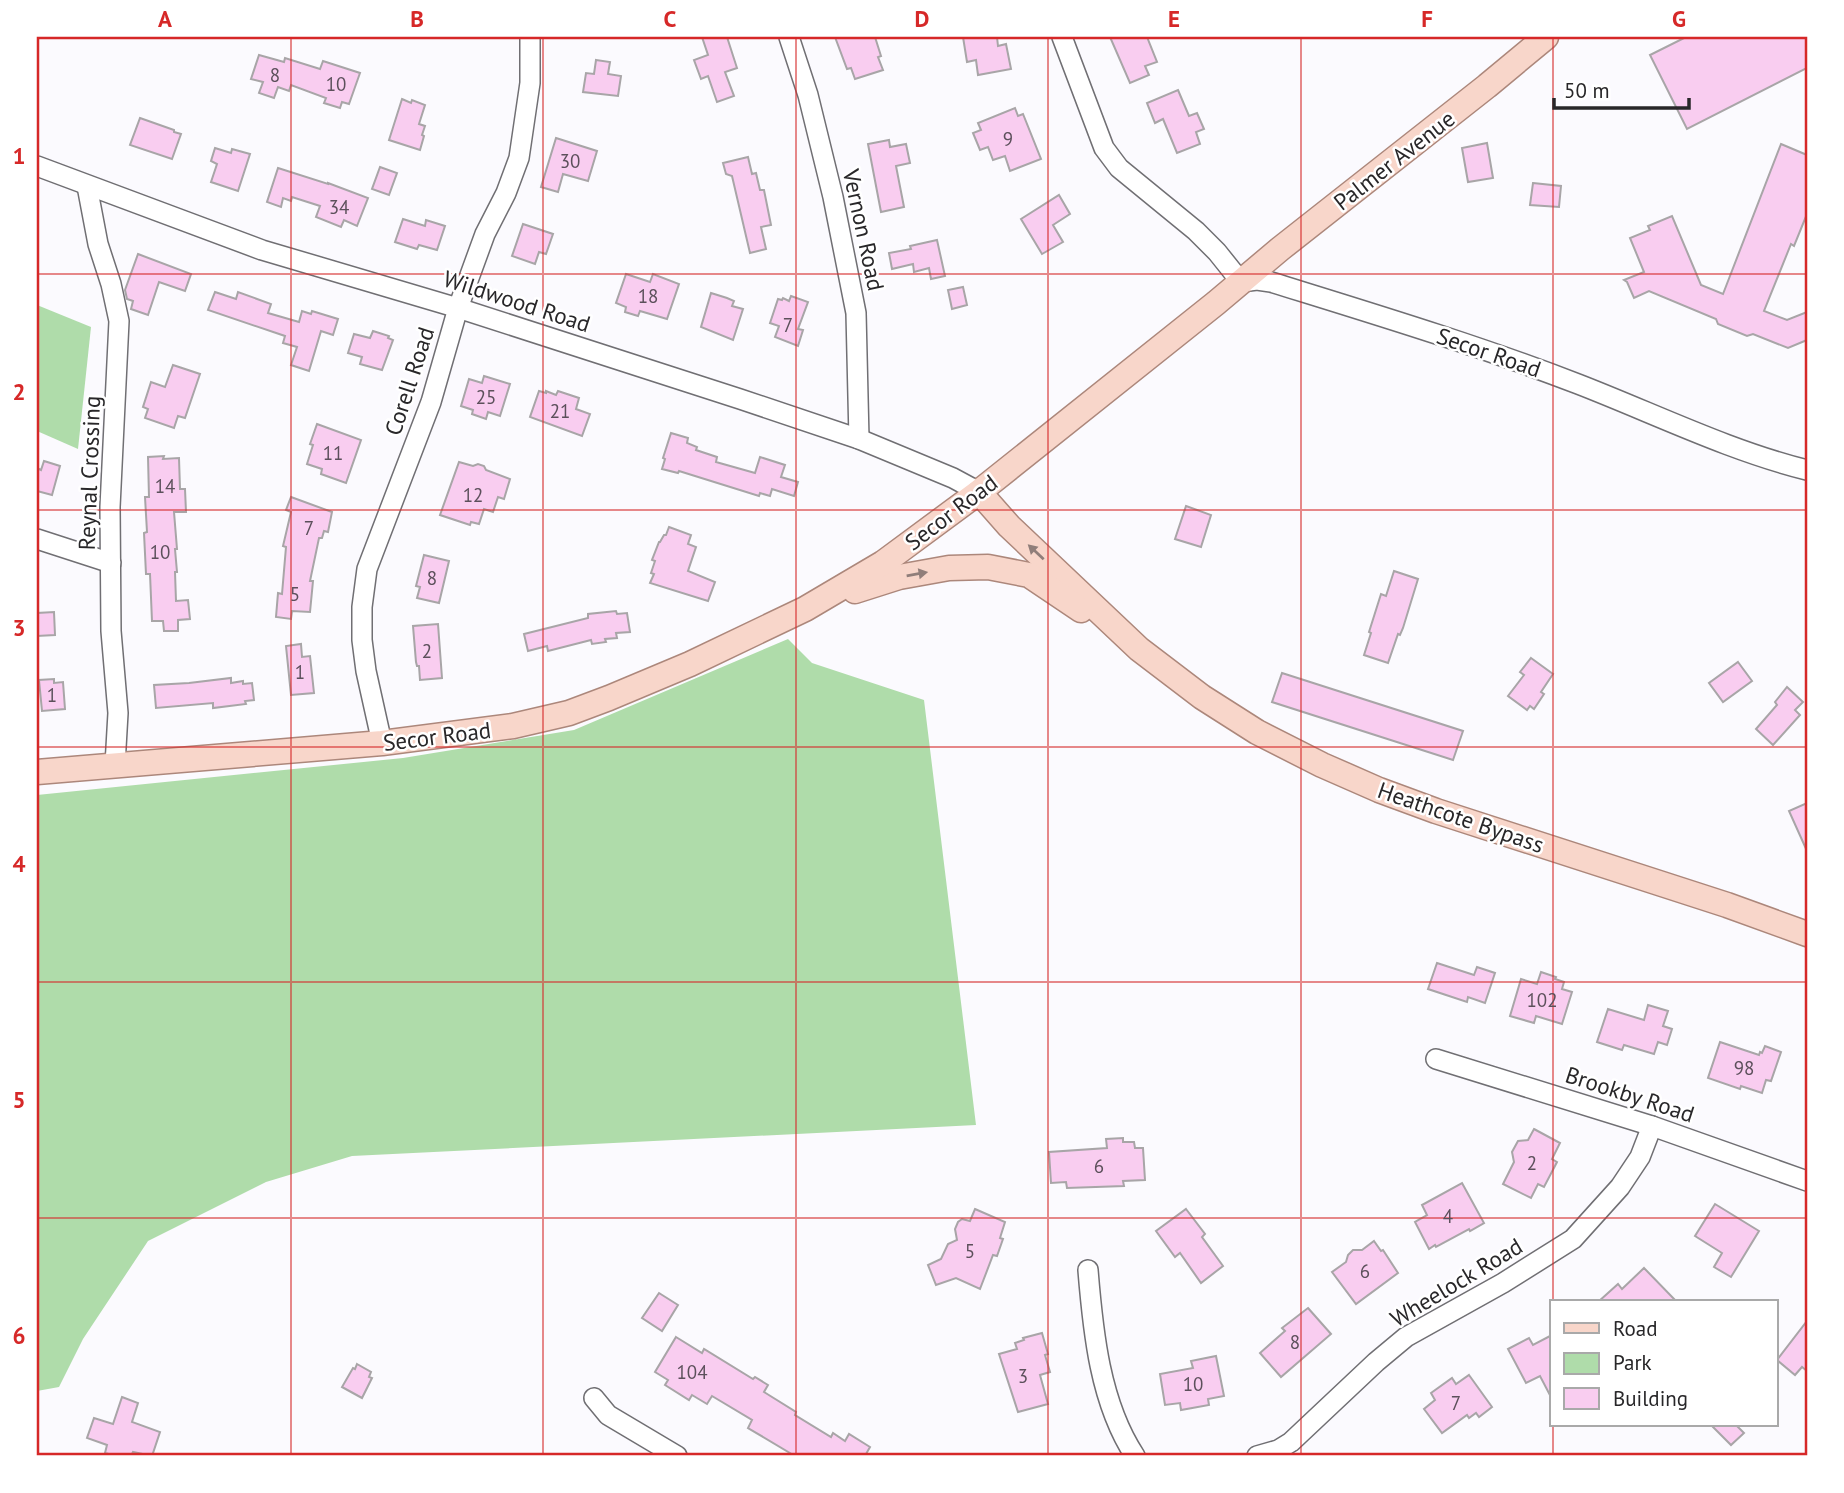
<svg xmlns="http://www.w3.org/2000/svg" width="1844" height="1493" viewBox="0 0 1844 1493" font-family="'PT Sans',sans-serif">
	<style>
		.green { fill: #afdcaa }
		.building { fill: #f9cdf0; stroke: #a8a5a7; stroke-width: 2 }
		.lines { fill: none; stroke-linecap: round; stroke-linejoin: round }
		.minor-casing { stroke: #706f73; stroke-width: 22 }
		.major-casing { stroke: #ac877b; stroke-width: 27 }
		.minor { stroke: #fff; stroke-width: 19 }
		.major { stroke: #f8d6ca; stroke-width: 24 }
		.oneway { fill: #907e7a }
		.grid { fill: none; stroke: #d62828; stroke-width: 2; stroke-opacity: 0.55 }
		.labels { text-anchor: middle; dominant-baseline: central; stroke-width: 5; stroke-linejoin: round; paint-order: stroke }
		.number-label { font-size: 19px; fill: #5c505b }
		.street-label { font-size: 23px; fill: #282729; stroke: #fff }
		.neatline { fill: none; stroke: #d62828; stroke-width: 2.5 }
		.grid-label { font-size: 23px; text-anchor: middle; font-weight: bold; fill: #d62828 }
	</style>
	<rect width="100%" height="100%" fill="#fbfafe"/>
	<g class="green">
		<polygon points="37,305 91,327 78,449 37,431"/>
		<polygon points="788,639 812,663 924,700 976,1125 352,1156 266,1182 148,1241 83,1339 59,1387 37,1391 37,795 403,758 574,730"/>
	</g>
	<g class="building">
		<polygon points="702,37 727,37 737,68 725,72 734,96 717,102 708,76 701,79 694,60 708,55"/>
		<polygon points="835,37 875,37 881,56 878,57 883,70 855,79 851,68 847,69"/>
		<polygon points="963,37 997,37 998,46 1006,44 1011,69 978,75 976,60 967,62"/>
		<polygon points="1110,37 1147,37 1157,62 1145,66 1149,75 1130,83"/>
		<polygon points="1686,37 1807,37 1807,68 1687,129 1650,55"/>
		<polygon points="259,55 284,62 285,58 320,69 323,61 360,73 349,104 342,102 340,108 324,103 326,98 291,85 289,91 278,87 274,98 259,93 263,82 251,79"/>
		<polygon points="596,60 610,62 608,74 621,76 618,96 583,92 586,73 594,74"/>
		<polygon points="1178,90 1189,116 1197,113 1204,129 1196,132 1200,144 1177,153 1163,119 1155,123 1147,103"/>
		<polygon points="402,99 411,103 412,100 425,105 419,124 425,126 422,135 424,136 420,150 389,140"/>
		<polygon points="1015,108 1018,116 1023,114 1041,159 1010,171 1005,156 993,160 988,147 980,150 973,133 981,130 978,123"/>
		<polygon points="140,118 174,130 174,132 181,134 172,159 130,145"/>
		<polygon points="556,138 597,151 588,181 563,174 558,192 541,187"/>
		<polygon points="889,140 890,147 906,144 910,163 896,166 904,207 881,212 868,144"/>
		<polygon points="1487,143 1493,178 1468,182 1462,148"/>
		<polygon points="1781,144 1807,155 1807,214 1794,246 1791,244 1764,311 1787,320 1807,312 1807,340 1788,348 1753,334 1747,336 1718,324 1716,319 1649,291 1634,298 1627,282 1624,280 1644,272 1630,238 1650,230 1648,226 1672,216 1701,285 1723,294"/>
		<polygon points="215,148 231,153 232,149 250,154 238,191 211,182 217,164 211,161"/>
		<polygon points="748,157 752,174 756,173 760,190 764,190 771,225 761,227 766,249 750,253 732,176 726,174 723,163"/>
		<polygon points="380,167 397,173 389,195 372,189"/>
		<polygon points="278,168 328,184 328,183 368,198 357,226 344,220 341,227 316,217 320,206 292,197 291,201 283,198 281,207 267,202"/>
		<polygon points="1533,183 1561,186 1559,207 1530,205"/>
		<polygon points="1059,195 1070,214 1053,225 1063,242 1042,254 1021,219"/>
		<polygon points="403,219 425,226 426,220 445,226 437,250 419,245 417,249 395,242"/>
		<polygon points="523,224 553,234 546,254 539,252 535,264 512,256"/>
		<polygon points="937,240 945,276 931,279 929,268 914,272 913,264 892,269 889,253 911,249 910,246"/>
		<polygon points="138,254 191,274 185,291 159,282 148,315 131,309 133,301 127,299 125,290"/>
		<polygon points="626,274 650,282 653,274 679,284 667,319 640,311 638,316 625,312 626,307 616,303"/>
		<polygon points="963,287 967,305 952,309 948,290"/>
		<polygon points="215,292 236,299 238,292 271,304 268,313 299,322 302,311 311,314 312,311 338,319 333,335 321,331 309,371 291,365 297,347 283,343 285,336 208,310"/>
		<polygon points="711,293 727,298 734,301 732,306 743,309 733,340 701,327"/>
		<polygon points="791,296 808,302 798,329 803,330 798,346 775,337 779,326 770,323 778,299 782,300 783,298 789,301"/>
		<polygon points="373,331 389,336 388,338 393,340 382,370 360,364 362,357 348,353 354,334 370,338"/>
		<polygon points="173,365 200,374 185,418 178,416 174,428 145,418 148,409 143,407 151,382 165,387"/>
		<polygon points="484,376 510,384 500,416 488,412 486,419 472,414 473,410 461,406 469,379 482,383"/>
		<polygon points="539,391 546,393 546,391 556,395 558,391 579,398 576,409 590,414 582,436 530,417"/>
		<polygon points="317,424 361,440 346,483 321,474 322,469 307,464 313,445 310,444"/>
		<polygon points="671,433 688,438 687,443 697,447 696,450 717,457 716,462 755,473 760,457 785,465 781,477 798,482 794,496 772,489 770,496 760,493 759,496 679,471 678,473 662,469 665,459 663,458"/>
		<polygon points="164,456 163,459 179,458 180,489 185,489 186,512 174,512 177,549 175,549 177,572 175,572 176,601 188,600 190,619 178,620 178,631 164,631 163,621 152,621 150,574 146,574 144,533 147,532 145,497 149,497 148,457"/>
		<polygon points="44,461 60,466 52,495 37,491 37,468 41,470"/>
		<polygon points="459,462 473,466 478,464 484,466 486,470 510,479 504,499 498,497 493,512 484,509 479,524 471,522 470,525 440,515"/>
		<polygon points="291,497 332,512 328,532 324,531 322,538 319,538 310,581 313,581 310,612 292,611 291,619 276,617 278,593 282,594 286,547 283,546 291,512 286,510"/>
		<polygon points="1186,506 1211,515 1201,547 1175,539"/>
		<polygon points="669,527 691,535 688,544 696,547 688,571 715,582 708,601 650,583 654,574 651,573 655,561 652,560 659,542 660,542 664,535 666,535"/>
		<polygon points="424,555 449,561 439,603 417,598 420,587 416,586"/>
		<polygon points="1394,571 1418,579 1403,628 1400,635 1398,634 1388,663 1364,655 1371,633 1369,632 1381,594 1386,596"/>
		<polygon points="616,611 617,614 627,613 630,632 616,633 617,638 605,639 606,642 592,644 591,640 548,651 547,646 528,651 524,634 588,618 588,614"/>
		<polygon points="54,612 55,635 37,636 37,613"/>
		<polygon points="438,624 442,678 420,680 419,666 417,666 416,662 413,626"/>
		<polygon points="301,644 302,657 310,656 314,693 291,695 286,646"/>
		<polygon points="1531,658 1553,674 1541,692 1544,694 1534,709 1530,706 1527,710 1508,696 1524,675 1520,672"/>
		<polygon points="1738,662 1752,681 1723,702 1709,683"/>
		<polygon points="1282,673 1463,731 1453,760 1272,702"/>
		<polygon points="231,678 231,683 243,681 243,684 252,683 254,700 245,701 246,704 213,708 213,703 156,708 154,685 189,683"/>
		<polygon points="54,679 54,683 63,682 65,709 42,711 39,680"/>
		<polygon points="1787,687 1803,702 1795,710 1800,715 1773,745 1756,729 1777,705 1775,702"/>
		<polygon points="1807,803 1807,851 1789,811"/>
		<polygon points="1437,963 1474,975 1477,967 1495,973 1485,1003 1468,997 1467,1002 1428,989"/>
		<polygon points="1541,972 1556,977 1555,979 1564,982 1562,989 1572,992 1562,1024 1536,1016 1534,1023 1510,1016 1521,979 1537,984"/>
		<polygon points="1648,1005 1668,1011 1663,1026 1672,1029 1667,1045 1658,1042 1654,1054 1624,1045 1622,1050 1597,1042 1608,1009 1644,1020"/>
		<polygon points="1720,1042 1759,1055 1760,1052 1762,1053 1765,1046 1781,1052 1771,1081 1766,1080 1762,1093 1741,1086 1740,1089 1708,1078"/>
		<polygon points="1534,1129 1560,1143 1552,1159 1557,1162 1544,1187 1538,1184 1531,1198 1503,1184 1514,1162 1512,1152 1518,1141 1528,1140"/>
		<polygon points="1123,1138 1123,1142 1134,1142 1135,1148 1143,1148 1145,1180 1123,1181 1124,1186 1067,1188 1066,1182 1051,1183 1049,1152 1107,1148 1106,1139"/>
		<polygon points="1462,1183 1484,1223 1470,1231 1469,1229 1436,1247 1435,1245 1429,1249 1415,1222 1427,1215 1422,1205"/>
		<polygon points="1715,1204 1759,1231 1731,1277 1714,1267 1722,1253 1695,1236"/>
		<polygon points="975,1209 1005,1222 1000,1238 1003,1239 997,1256 993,1255 980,1289 956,1278 936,1285 928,1265 941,1259 948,1244 957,1240 955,1229 958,1222 962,1219 970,1221"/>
		<polygon points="1186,1209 1205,1234 1202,1237 1223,1266 1201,1283 1180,1253 1175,1257 1156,1231"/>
		<polygon points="1374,1241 1381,1251 1383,1250 1398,1273 1356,1304 1332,1272 1346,1262 1348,1255 1353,1250 1362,1250"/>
		<polygon points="1644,1268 1677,1302 1598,1302 1618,1284 1622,1289"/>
		<polygon points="659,1293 678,1305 662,1331 642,1318"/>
		<polygon points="1308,1308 1331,1334 1281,1377 1260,1353 1285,1331 1282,1328"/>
		<polygon points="1807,1321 1807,1371 1802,1367 1795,1375 1777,1360"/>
		<polygon points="1042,1333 1048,1354 1045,1355 1050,1372 1040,1375 1048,1404 1018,1412 999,1354 1017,1349 1015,1343 1024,1340 1023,1338"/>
		<polygon points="1552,1335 1552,1399 1540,1376 1526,1383 1508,1349 1529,1338 1533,1345"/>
		<polygon points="676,1337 702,1353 704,1349 753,1379 755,1377 768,1385 764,1392 796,1412 795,1415 831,1437 833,1433 845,1441 849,1434 870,1447 866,1454 870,1456 795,1456 748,1428 752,1420 712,1396 707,1404 692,1395 689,1400 665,1385 668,1380 655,1372"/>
		<polygon points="1216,1356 1224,1396 1208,1399 1209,1405 1181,1410 1180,1403 1165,1405 1160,1374 1193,1368 1191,1361"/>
		<polygon points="357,1364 371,1372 369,1377 372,1378 362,1398 342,1387 353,1368 355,1369"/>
		<polygon points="1469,1375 1492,1407 1479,1417 1476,1413 1469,1418 1467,1415 1442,1433 1424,1409 1435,1400 1431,1393 1452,1378 1456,1384"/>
		<polygon points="122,1397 138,1403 132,1422 160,1432 152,1456 133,1452 131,1456 116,1456 105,1453 107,1445 87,1438 94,1418 113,1424"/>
		<polygon points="1711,1425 1736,1425 1744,1433 1731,1445"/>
	</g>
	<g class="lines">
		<defs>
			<g id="minor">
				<polyline points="789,37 808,95 833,197 856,313 859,439"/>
				<path d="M1062,37L1104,148L1119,168L1196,231L1217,252L1241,282L1257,280L1271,282C1374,314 1477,345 1578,384C1653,413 1730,451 1807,470"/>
				<polyline points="37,166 262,250 458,308 740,399 859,439 953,478 979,492"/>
				<polyline points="87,186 98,244 111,284 119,321 110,507 111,631 118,713 115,765"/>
				<polyline points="37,539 111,563"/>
				<polyline points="382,743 366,671 362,640 362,607 367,569 431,402 458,308 485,234 506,193 519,158 530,83 530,37"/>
				<polyline points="1436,1059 1652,1126 1807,1181"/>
				<path d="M1088,1270C1093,1332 1100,1403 1135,1456"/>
				<polyline points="594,1398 608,1415 677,1456"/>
				<polyline points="1257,1456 1278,1450 1291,1442 1376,1362 1406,1337 1503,1283 1573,1239 1620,1187 1640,1157 1652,1126"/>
			</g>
			<g id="major">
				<polyline points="979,492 1009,526 1139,649 1202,697 1257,732 1322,765 1379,790 1436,811 1727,905 1807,934"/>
				<polyline points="855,591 899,577 949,568 988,567 1029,575 1081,610"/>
				<polyline points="37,772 382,743 513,726 569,713 609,698 690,664 805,609 883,563 979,492 1216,303 1280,249 1487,86 1546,37"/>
			</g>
		</defs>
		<use href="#minor" class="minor-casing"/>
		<use href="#major" class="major-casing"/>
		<use href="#minor" class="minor"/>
		<use href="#major" class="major"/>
	</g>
	<defs><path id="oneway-solid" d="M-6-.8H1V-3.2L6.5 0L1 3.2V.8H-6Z" transform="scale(1.75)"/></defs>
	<g class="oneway">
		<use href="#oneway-solid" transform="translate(1036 552) rotate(-137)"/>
		<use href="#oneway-solid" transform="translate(917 574) rotate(-10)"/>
	</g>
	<path class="grid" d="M291,37V1456M543,37V1456M796,37V1456M1048,37V1456M1301,37V1456M1553,37V1302M37,274H1807M37,510H1807M37,747H1807M37,982H1807M37,1218H1807M1553,1425V1456"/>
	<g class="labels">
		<g class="number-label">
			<text x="275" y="75">8</text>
			<text x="336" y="84">10</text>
			<text x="1008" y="139">9</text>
			<text x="570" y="161">30</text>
			<text x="339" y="207">34</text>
			<text x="648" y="296">18</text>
			<text x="788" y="325">7</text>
			<text x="486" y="397">25</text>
			<text x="560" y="411">21</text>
			<text x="333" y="453">11</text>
			<text x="165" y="486">14</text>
			<text x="473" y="495">12</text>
			<text x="309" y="528">7</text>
			<text x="160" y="552">10</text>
			<text x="432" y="578">8</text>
			<text x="295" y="594">5</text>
			<text x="427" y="651">2</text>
			<text x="300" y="672">1</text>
			<text x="52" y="695">1</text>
			<text x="1542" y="1000">102</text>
			<text x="1744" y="1068">98</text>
			<text x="1532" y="1163">2</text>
			<text x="1099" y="1166">6</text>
			<text x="1448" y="1216">4</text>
			<text x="970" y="1251">5</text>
			<text x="1365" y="1271">6</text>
			<text x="1295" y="1342">8</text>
			<text x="692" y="1372">104</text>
			<text x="1023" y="1376">3</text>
			<text x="1193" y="1384">10</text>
			<text x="1456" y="1403">7</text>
		</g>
		<g class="street-label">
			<text transform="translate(1394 160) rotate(-38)">Palmer Avenue</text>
			<text transform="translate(864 230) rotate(78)">Vernon Road</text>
			<text transform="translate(517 301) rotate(18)">Wildwood Road</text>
			<text transform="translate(1489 352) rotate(19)">Secor Road</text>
			<text transform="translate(409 381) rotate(-72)">Corell Road</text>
			<text transform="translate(89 473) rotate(-88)">Reynal Crossing</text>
			<text transform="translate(951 512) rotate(-37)">Secor Road</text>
			<text transform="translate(437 736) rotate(-7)">Secor Road</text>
			<text transform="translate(1461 817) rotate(19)">Heathcote Bypass</text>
			<text transform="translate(1630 1094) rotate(18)">Brookby Road</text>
			<text transform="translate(1456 1282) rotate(-31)">Wheelock Road</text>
		</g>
	</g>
	<rect width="1844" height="1493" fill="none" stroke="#ffffff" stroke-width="77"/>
	<rect x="1550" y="1300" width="228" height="126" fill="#ffffff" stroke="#a9a9a9" stroke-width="2"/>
	<rect x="1564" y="1323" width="35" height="10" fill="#f8d6ca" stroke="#a9a9a9" stroke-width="2"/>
	<text x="1613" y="1336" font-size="21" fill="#282729">Road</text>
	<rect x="1564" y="1353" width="35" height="21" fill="#afdcaa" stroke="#a9a9a9" stroke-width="2"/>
	<text x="1613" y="1370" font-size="21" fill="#282729">Park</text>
	<rect x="1564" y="1388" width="35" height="21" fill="#f9cdf0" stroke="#a9a9a9" stroke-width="2"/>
	<text x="1613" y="1406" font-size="21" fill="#282729">Building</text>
	<path d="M1554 98v10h135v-10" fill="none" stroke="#282729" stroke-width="3.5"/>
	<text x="1564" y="98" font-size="21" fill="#282729" stroke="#ffffff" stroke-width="5" paint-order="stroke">50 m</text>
	<rect x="38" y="38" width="1768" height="1416" class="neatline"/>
	<g class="grid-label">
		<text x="165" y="27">A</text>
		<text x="417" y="27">B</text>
		<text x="670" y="27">C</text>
		<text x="922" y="27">D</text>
		<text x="1174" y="27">E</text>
		<text x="1427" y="27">F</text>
		<text x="1679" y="27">G</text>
		<text x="19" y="164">1</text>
		<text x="19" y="400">2</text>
		<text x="19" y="636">3</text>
		<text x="19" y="872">4</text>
		<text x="19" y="1108">5</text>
		<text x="19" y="1344">6</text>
	</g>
</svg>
